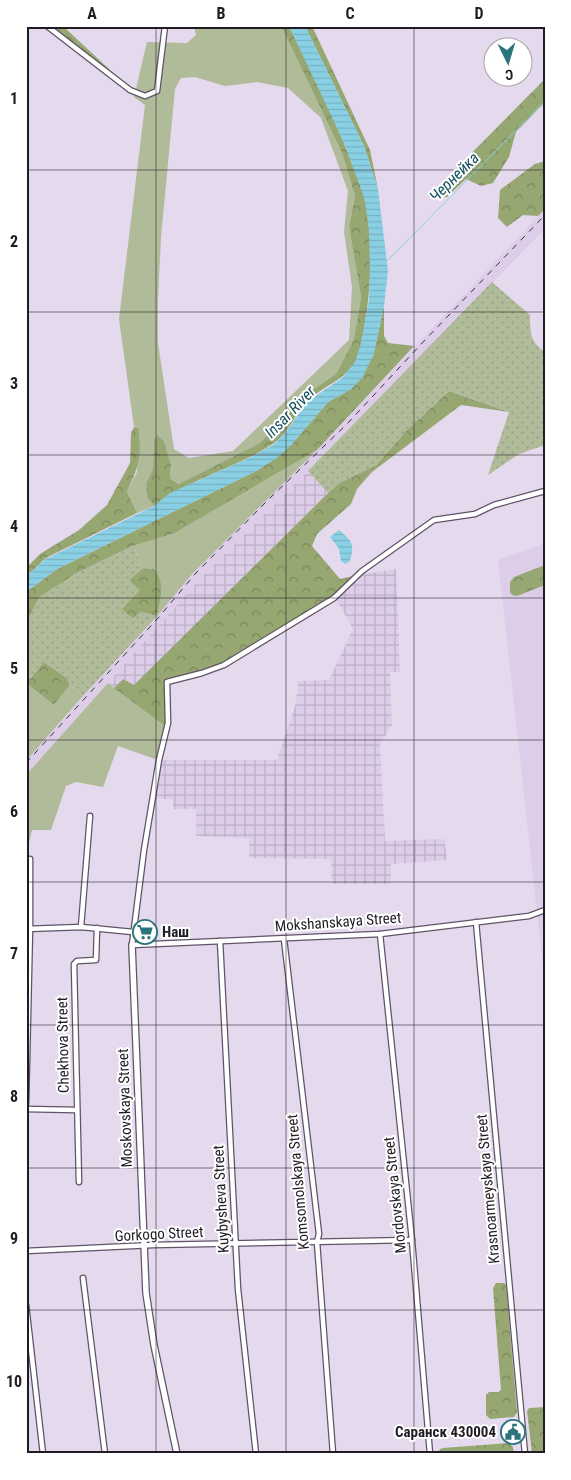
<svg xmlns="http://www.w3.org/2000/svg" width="571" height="1480" viewBox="0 0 571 1480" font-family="'Roboto Condensed',sans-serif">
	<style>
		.built { fill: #ddcde8 }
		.industrial { fill: url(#industrial-grid) }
		.grass { fill: #b0bb99; fill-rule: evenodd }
		.forest { fill: url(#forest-crowns) }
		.park { fill: url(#park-dots) }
		.water { fill: url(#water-rules) }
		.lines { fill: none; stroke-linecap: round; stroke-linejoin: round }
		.stream { stroke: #8ad0e4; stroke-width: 1 }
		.minor-casing { stroke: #5f5466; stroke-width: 7 }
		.tertiary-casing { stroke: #5f5466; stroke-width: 8 }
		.minor { stroke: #fff; stroke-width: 4.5 }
		.tertiary { stroke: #fff; stroke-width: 5.5 }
		.rail { stroke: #38333c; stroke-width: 1; stroke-dasharray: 6 6; stroke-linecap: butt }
		.grid { fill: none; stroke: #201c23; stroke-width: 1; stroke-opacity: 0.55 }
		.labels { text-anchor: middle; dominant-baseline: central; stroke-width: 4; stroke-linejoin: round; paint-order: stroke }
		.street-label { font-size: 15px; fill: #201c23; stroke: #fff }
		.poi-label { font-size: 15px; font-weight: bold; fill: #201c23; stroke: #fff; text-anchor: start }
		.water-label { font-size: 16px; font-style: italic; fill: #134f5d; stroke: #fff }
		.neatline { fill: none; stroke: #201c23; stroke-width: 2 }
		.grid-label { font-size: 16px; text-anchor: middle; font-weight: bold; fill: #201c23 }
	</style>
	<defs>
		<pattern id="industrial-grid" width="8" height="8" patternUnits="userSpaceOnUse" patternTransform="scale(1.25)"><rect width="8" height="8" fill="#ddcde8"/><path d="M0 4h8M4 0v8" fill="none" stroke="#bdafc7"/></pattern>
		<pattern id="forest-crowns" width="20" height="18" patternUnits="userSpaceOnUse" patternTransform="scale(1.25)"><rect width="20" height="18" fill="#97a772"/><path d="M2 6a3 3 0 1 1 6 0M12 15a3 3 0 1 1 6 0" fill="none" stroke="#7b875d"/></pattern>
		<pattern id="park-dots" width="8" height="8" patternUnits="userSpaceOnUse" patternTransform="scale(1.25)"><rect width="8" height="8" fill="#b0bb99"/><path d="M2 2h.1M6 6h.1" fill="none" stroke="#97a084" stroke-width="1.8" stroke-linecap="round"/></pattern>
		<pattern id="water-rules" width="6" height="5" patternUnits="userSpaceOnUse" patternTransform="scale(1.25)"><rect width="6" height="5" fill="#8ad0e4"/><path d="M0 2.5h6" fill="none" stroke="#77b2c3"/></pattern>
	</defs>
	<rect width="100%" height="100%" fill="#e5d9ee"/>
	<g class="built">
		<polygon points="545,209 545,229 308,471 200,579 26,775 26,761 193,573 317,450"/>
		<polygon points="545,543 545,985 498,560"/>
	</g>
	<g class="industrial">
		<polygon points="308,471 328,493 134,686 123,679 114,688 108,683 200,579"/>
		<polygon points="396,569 400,672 390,672 392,725 380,744 385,841 444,839 447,860 391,864 391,884 332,884 331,859 249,858 249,838 196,836 196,809 173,809 173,800 154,798 160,760 277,760 296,703 298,681 329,680 353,629 336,599 362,574"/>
	</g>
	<g class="grass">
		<path d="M194,26H281L342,153L355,196L349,227L361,297L354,339L336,374L305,395L260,443L180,484L170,478L171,464L164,441L157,436L154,440L153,469L146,483L147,497L154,506L137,513L127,492L137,472L138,428L134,427L119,319L145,105L134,97L147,42L187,43L196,35ZM195,77L225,86L257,82L288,88L321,118L348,191L344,232L352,287L349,340L233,451L189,458L174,449L158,343V300L161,237L175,89L181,78Z"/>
		<polygon points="317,450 193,573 157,616 162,591 154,569 143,568 133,546 175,533"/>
		<polygon points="26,683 54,705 70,685 83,696 26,761"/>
		<polygon points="108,683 166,727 158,760 118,746 103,787 76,782 66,786 51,830 32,830 28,847 26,847 26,775"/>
	</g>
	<g class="forest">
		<path d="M281,26H289C311,72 335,117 352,164C356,175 362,187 365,200C372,237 372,278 366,316C363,331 363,352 354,364C340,383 322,386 307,402C294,415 288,435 271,445C234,469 189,479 154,506L147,497L146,483L153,469L154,440L157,435L164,441L171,464L170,478L179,484L260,443L305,395L336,374L354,339L361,297L349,227L355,196L342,153Z"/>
		<polygon points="305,26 312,26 370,150 378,189 364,146"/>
		<polygon points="59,27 65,28 109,69 109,71 59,33 57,29"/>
		<polygon points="545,79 545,102 516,132 509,157 493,183 481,186 466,179 447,197 439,197 440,185"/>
		<polygon points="545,161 545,209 538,216 523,215 507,227 498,218 500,190 535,164"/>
		<polygon points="384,306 384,336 388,343 414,346 317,450 175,533 133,546 75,574 26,622 26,592 57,569 256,471 277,457 291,445 328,402 351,389 373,356"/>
		<polygon points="449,391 509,412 461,405 372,472 357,489 351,504 317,534 312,546 340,579 362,574 336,599 223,667 168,685 166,727 114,688 123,679 134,685 328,493 339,483 376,465 406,431"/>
		<path d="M134,427L138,428C142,456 139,466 127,492L137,513L46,558L26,577V568L40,554L79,530L107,505L130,463L131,433Z"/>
		<polygon points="545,565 545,585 517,596 512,595 510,592 510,582 514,577"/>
		<path d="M143,568L154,569C166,586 161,596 157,616L141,612L133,619L121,609L139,591L129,580Z"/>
		<polygon points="44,662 67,678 70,685 54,705 26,683"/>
		<polygon points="496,1283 504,1283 506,1285 517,1412 514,1417 490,1419 486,1415 486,1395 489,1392 498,1392 501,1390 493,1288"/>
		<polygon points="545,1407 545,1453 532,1453 527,1411 529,1408"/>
		<polygon points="509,1443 513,1447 514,1454 438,1454 440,1449 443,1448"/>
	</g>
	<g class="park">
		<path d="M492,282L530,315C530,332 530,342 545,352V445L519,454L488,475L509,412L449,391L406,431L376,465L339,483L328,493L308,471Z"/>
		<polygon points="133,546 143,568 129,580 140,590 122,609 133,619 141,612 157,616 83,696 70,685 67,678 44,662 26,682 26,622 39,597 75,574"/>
	</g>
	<g class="water">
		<polygon points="289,26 305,26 364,146 378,189 388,271 384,306 373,356 362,378 351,389 328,402 291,445 277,458 256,471 57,569 26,592 26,577 46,559 154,506 170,493 245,460 273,445 286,432 307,402 342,378 355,362 361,343 369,300 370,270 369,227 364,197 345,145"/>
		<path d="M339,530C352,541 355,544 350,561L345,564L341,561L339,549L330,537Z"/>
	</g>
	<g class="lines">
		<polyline class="stream" points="387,261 545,101"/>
		<defs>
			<g id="minor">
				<polyline points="47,26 130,90 145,96 157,91 165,26"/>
				<polyline points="545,491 494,505 475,514 434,520 362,571 334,598 224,665 202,673 167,682 168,723 159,760 144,850 132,945 380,934 529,916 545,910"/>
				<polyline points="476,922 525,1454"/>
				<polyline points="81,927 90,816"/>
				<polyline points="26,929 81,927 133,932"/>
				<polyline points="380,934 412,1240 430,1454"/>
				<polyline points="284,939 319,1234 317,1242 333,1454"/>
				<polyline points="220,941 238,1289 256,1454"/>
				<polyline points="26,1103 30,928 30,859"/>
				<polyline points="26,1109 77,1110"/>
				<polyline points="79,1182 74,964 77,961 96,960 97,928"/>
				<polyline points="26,1251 153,1245 412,1240"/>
				<polyline points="83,1278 105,1454"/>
				<polyline points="26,1305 43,1454"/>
			</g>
			<polyline id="tertiary" points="132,945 146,1293 154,1345 177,1454"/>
		</defs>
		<use href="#minor" class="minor-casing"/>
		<use href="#tertiary" class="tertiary-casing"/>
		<use href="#minor" class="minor"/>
		<use href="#tertiary" class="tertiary"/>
		<polyline class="rail" points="26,763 158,618 196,573 267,501 347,424 425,340 545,215"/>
	</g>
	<path class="grid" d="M156,26V1454M286,26V1454M414,26V1454M26,170H545M26,312H545M26,455H545M26,598H545M26,740H545M26,882H545M26,1025H545M26,1168H545M26,1310H545"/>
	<defs>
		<symbol id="supermarket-ring" viewBox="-11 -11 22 22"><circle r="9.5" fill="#fff" stroke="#2b747b" stroke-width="1.5"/><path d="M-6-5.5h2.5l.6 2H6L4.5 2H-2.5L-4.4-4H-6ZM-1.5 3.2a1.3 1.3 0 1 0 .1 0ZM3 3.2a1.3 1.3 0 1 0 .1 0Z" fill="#2b747b"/></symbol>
		<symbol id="civic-ring" viewBox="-11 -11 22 22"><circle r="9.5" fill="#fff" stroke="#2b747b" stroke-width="1.5"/><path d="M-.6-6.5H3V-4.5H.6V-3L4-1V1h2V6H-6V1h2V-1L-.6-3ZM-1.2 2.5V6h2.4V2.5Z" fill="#2b747b"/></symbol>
	</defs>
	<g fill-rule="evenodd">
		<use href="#supermarket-ring" x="131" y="918" width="28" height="28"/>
		<use href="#civic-ring" x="499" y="1418" width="28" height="28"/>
	</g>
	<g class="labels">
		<g class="street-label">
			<text transform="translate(338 922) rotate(-4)">Mokshanskaya Street</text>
			<text transform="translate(63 1045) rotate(-91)">Chekhova Street</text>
			<text transform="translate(125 1108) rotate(-92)">Moskovskaya Street</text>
			<text transform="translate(298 1182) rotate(-95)">Komsomolskaya Street</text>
			<text transform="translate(488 1189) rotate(-95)">Krasnoarmeyskaya Street</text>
			<text transform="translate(395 1195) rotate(-96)">Mordovskaya Street</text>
			<text transform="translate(221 1199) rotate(-93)">Kuybysheva Street</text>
			<text transform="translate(159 1234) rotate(-3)">Gorkogo Street</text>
		</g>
		<g class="poi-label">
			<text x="162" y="932">Наш</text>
			<text x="496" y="1432" text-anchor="end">Саранск 430004</text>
		</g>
		<g class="water-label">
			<text transform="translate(454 177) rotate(-45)">Чернейка</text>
			<text transform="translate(290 412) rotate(-46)">Insar River</text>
		</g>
	</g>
	<rect width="571" height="1480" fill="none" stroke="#ffffff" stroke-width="55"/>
	<g transform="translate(508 62) rotate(175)"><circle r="24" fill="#ffffff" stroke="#a6a4a7"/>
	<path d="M0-4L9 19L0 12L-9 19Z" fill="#2b747b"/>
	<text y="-8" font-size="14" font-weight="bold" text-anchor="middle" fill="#201c23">С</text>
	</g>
	<rect x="28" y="28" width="516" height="1424" class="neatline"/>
	<g class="grid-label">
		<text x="92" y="19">A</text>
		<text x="221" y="19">B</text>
		<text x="350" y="19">C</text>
		<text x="479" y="19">D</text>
		<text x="14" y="104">1</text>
		<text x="14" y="247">2</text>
		<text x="14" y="389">3</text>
		<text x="14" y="532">4</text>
		<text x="14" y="674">5</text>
		<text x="14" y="817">6</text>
		<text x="14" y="959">7</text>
		<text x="14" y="1102">8</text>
		<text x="14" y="1244">9</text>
		<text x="14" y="1387">10</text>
	</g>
</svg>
